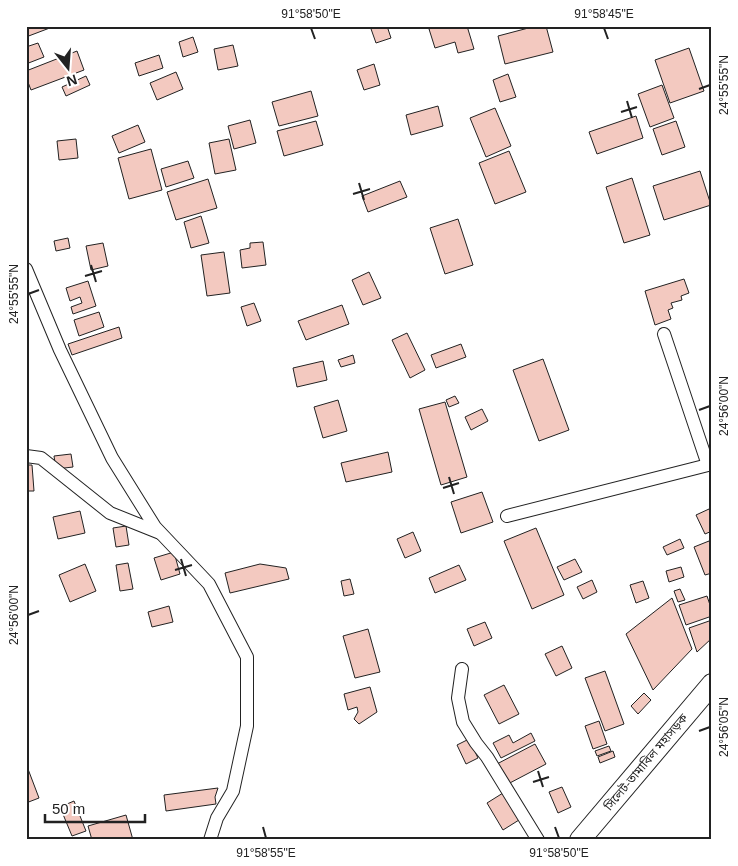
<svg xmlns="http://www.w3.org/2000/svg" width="738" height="866" viewBox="0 0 738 866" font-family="Arial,'Noto Sans Bengali',sans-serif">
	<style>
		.building { fill: #f3c9c0; stroke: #222 }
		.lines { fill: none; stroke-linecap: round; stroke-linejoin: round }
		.minor-casing { stroke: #222; stroke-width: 14 }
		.trunk-casing { stroke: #222; stroke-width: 22 }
		.minor { stroke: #fff; stroke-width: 12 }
		.trunk { stroke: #fff; stroke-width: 20 }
		.ticks { fill: none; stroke: #222; stroke-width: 2 }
		.labels { text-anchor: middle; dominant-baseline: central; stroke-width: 4; stroke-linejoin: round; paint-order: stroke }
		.street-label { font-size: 12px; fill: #222; stroke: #fff }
		.neatline { fill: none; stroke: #222; stroke-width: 2 }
		.ticks-label { font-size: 12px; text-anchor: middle; fill: #222 }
	</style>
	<rect width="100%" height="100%" fill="#fff"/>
	<g class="building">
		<polygon points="26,26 55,26 26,37"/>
		<polygon points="370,26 387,26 391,38 376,43"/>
		<polygon points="438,26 467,26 474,49 458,53 455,42 435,48 429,29"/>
		<polygon points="536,26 546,26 553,52 505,64 498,36"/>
		<polygon points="193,37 198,52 183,57 179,42"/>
		<polygon points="38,43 44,57 26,64 26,47"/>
		<polygon points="233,45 238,66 218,70 214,49"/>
		<polygon points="689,48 704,91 670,103 655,60"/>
		<polygon points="77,51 84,70 31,90 26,77 26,71"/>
		<polygon points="159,55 163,68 139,76 135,63"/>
		<polygon points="374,64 380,85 364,90 357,70"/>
		<polygon points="176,72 183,89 157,100 150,83"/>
		<polygon points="508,74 516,97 500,102 493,80"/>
		<polygon points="86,76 90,85 66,96 62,87"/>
		<polygon points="662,85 674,118 650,127 638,94"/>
		<polygon points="311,91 318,116 279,126 272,102"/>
		<polygon points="438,106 443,126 411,135 406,115"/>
		<polygon points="495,108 511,146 486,157 470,118"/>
		<polygon points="636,116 643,138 597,154 589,132"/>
		<polygon points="250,120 256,143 234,149 228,126"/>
		<polygon points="316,121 323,145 284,156 277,131"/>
		<polygon points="676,121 685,147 662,155 653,129"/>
		<polygon points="138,125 145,142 119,153 112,136"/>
		<polygon points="76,139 78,158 59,160 57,141"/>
		<polygon points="229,139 236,170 215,174 209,143"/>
		<polygon points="151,149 162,190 129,199 118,158"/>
		<polygon points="509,151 526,192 495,204 479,163"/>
		<polygon points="188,161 194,178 166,187 161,169"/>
		<polygon points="700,171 711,205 664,220 653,186"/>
		<polygon points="632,178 650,235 624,243 606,187"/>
		<polygon points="208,179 217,208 176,220 167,192"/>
		<polygon points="400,181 407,197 368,212 362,196"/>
		<polygon points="201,216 209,243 191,248 184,222"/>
		<polygon points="458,219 473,265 445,274 430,228"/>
		<polygon points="68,238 70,248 56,251 54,241"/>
		<polygon points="263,242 266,265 242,268 240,250 250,248 250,243"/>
		<polygon points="103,243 108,266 91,270 86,246"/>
		<polygon points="224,252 230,293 207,296 201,255"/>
		<polygon points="369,272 381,298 363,305 352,280"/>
		<polygon points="684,279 689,293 681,296 682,300 671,303 673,308 668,310 671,319 655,325 645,291"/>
		<polygon points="88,281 96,306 73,314 71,307 82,303 80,297 70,301 66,288"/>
		<polygon points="254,303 261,321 247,326 241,307"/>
		<polygon points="342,305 349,324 306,340 298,321"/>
		<polygon points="99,312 104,327 79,336 74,320"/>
		<polygon points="119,327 122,338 72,355 68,344"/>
		<polygon points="407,333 425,370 410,378 392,340"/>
		<polygon points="461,344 466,357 436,368 431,355"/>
		<polygon points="353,355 355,363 341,367 338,360"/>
		<polygon points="543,359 569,430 539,441 513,370"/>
		<polygon points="323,361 327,380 297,387 293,368"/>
		<polygon points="455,396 459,403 449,407 446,400"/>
		<polygon points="338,400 347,431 323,438 314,407"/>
		<polygon points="445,402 467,477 441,485 419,409"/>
		<polygon points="482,409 488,421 471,430 465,417"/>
		<polygon points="388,452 392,472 346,482 341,463"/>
		<polygon points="71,454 73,467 56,469 54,456"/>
		<polygon points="26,465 32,465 34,491 26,491"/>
		<polygon points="482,492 493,522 461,533 451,502"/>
		<polygon points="709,509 712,515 712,531 705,534 696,515"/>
		<polygon points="80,511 85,533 58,539 53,517"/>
		<polygon points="126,526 129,545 116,547 113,528"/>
		<polygon points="536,528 564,595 532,609 504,541"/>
		<polygon points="413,532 421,551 405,558 397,539"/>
		<polygon points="680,539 684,548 667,555 663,547"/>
		<polygon points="709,541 712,549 712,573 705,575 694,547"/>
		<polygon points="174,552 180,574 161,580 154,558"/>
		<polygon points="575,559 582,572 564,580 557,567"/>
		<polygon points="128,563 133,589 120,591 116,565"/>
		<polygon points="85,564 96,591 70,602 59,575"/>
		<polygon points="260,564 286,568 289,579 230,593 225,573"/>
		<polygon points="459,565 466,580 435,593 429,578"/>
		<polygon points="681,567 684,577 669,582 666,571"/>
		<polygon points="350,579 354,594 344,596 341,581"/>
		<polygon points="592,580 597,592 583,599 577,587"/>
		<polygon points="643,581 649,598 636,603 630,585"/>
		<polygon points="680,589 685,600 678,602 674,591"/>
		<polygon points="707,596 712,611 712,616 686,625 679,605"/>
		<polygon points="672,598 692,649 653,690 626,634"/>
		<polygon points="169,606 173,622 152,627 148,612"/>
		<polygon points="712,620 712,638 697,652 689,628"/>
		<polygon points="485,622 492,638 474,646 467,629"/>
		<polygon points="368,629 380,672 355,678 343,636"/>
		<polygon points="562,646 572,668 556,676 545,654"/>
		<polygon points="605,671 624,724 605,731 585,678"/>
		<polygon points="504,685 519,714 499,724 484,695"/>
		<polygon points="370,687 377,712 359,724 354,719 358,712 357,707 348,710 344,694"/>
		<polygon points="644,693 651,700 638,714 631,706"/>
		<polygon points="599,721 607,744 593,749 585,726"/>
		<polygon points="531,733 535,741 501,758 493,743 509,735 513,743"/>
		<polygon points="469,739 478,758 466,764 457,745"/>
		<polygon points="535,744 546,764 506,785 495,765"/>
		<polygon points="609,746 611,751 597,756 595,751"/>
		<polygon points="613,751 615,757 600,763 598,757"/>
		<polygon points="28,769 39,798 26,803 26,770"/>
		<polygon points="562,787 571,807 558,813 549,792"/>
		<polygon points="218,788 215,797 216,804 166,811 164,795"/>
		<polygon points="503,793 519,820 503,830 487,803"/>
		<polygon points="74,801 86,831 72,836 60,807"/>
		<polygon points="126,815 133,840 92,840 88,826"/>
	</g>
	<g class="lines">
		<defs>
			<g id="minor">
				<polyline points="26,269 60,350 112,458 155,527 209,584 247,657 247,726 233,791 217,818 210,840"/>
				<polyline points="664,334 708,465"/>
				<polyline points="26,456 41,458 110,513 160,533"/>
				<polyline points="507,516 712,464"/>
				<polyline points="462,669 458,698 463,722 476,743 487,757 538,840"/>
			</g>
			<polyline id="trunk" points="580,840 712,684"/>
		</defs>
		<use href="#minor" class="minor-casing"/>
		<use href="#trunk" class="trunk-casing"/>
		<use href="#minor" class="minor"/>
		<use href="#trunk" class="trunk"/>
	</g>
	<path class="ticks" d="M311,28L315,39M604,28L608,39M699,89L710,85M627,101L632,118M621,112L637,107M359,183L364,200M353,194L370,189M91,265L96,282M85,276L102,271M28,294L39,290M699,410L710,406M449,477L454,494M443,488L459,483M181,559L186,576M175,570L192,565M28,615L39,611M699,731L710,727M538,771L543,787M533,782L549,777M263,827L266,838M555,827L559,838"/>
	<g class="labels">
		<g class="street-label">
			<text transform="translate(646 762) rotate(-50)">সিলেট-তামাবিল মহাসড়ক</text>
		</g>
	</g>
	<rect width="738" height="866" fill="none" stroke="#ffffff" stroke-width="55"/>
	<g transform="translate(68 68) rotate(163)" stroke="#ffffff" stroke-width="4" paint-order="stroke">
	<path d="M0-4L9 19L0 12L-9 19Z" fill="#222222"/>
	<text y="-8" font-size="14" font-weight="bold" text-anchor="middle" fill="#222222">N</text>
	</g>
	<path d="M45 814v8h100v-8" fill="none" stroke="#222222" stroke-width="2.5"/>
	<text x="52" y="814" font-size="15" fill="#222222" stroke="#ffffff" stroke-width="4" paint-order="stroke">50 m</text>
	<rect x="28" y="28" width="682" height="810" class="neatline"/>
	<g class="ticks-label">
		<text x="311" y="18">91°58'50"E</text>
		<text x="604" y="18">91°58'45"E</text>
		<text transform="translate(724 85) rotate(-90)" y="4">24°55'55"N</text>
		<text transform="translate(14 294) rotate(-90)" y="4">24°55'55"N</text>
		<text transform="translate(724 406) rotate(-90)" y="4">24°56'00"N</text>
		<text transform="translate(14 615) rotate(-90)" y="4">24°56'00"N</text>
		<text transform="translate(724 727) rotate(-90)" y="4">24°56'05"N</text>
		<text x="266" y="857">91°58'55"E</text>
		<text x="559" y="857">91°58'50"E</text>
	</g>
</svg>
